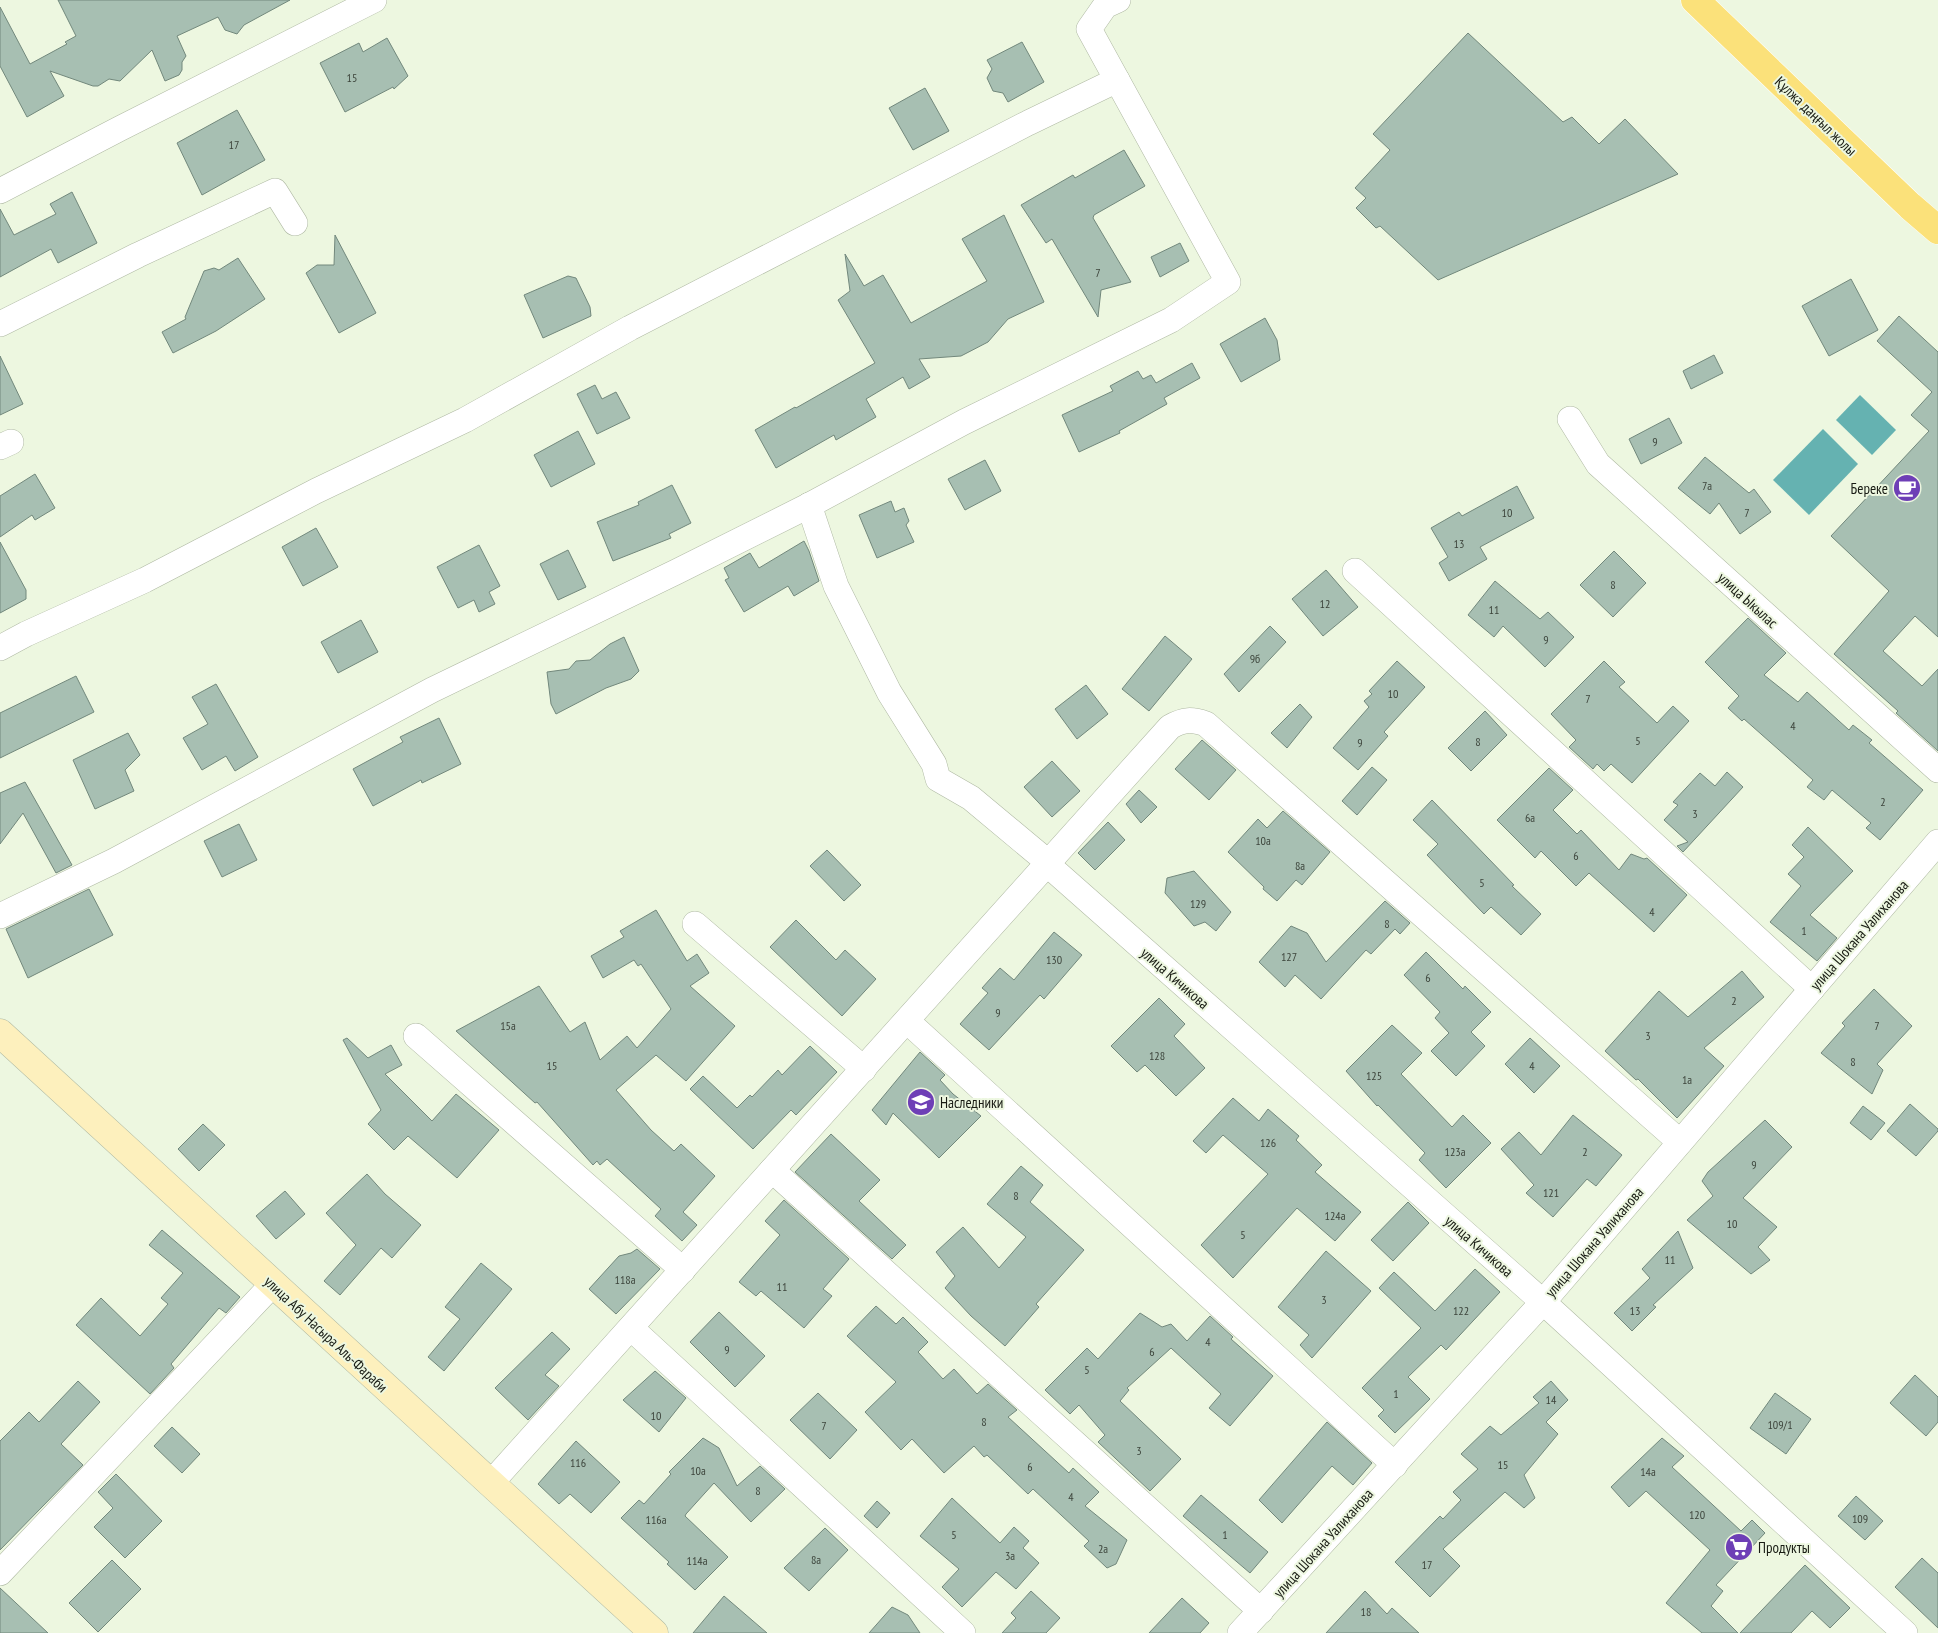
<svg xmlns="http://www.w3.org/2000/svg" width="1938" height="1633" viewBox="0 0 1938 1633" font-family="'PT Sans Narrow',sans-serif">
	<style>
		.water { fill: #65b2b1 }
		.building { fill: #a7bfb2; stroke: #72887c }
		.lines { fill: none; stroke-linecap: round; stroke-linejoin: round }
		.street-casing { stroke: #afb9a3; stroke-width: 26 }
		.secondary-casing { stroke: #afb9a3; stroke-width: 29 }
		.primary-casing { stroke: #fff; stroke-width: 29 }
		.street { stroke: #fff; stroke-width: 25 }
		.secondary { stroke: #fdf0bd; stroke-width: 28 }
		.primary { stroke: #fbe17a; stroke-width: 28 }
		.labels { text-anchor: middle; dominant-baseline: central; stroke-width: 4; stroke-linejoin: round; paint-order: stroke }
		.number-label { font-size: 12px; fill: #3c443b }
		.street-label { font-size: 15px; fill: #181b13; stroke: #edf7e0 }
		.poi-label { font-size: 15px; fill: #181b13; stroke: #edf7e0; text-anchor: start }
	</style>
	<rect width="100%" height="100%" fill="#edf7e0"/>
	<g class="water">
		<polygon points="1860,395 1896,430 1872,455 1836,420"/>
		<polygon points="1823,429 1858,464 1809,515 1773,480"/>
	</g>
	<g class="building">
		<polygon points="58,0 290,0 244,25 237,34 225,30 218,17 177,36 186,56 182,62 182,70 179,75 165,81 152,50 120,81 109,79 98,86 93,86 50,71 64,96 27,117 0,66 0,7 30,64 67,44 65,42 76,36"/>
		<polygon points="1468,33 1563,122 1572,117 1599,144 1625,119 1678,174 1438,280 1380,226 1376,228 1356,208 1366,198 1355,188 1390,150 1373,134"/>
		<polygon points="387,38 408,76 394,89 393,87 345,112 320,63 359,43 363,52"/>
		<polygon points="1022,42 1044,82 1008,102 1003,93 993,91 987,78 992,69 987,60"/>
		<polygon points="925,88 949,131 913,150 889,108"/>
		<polygon points="237,110 265,160 202,195 177,143"/>
		<polygon points="1124,150 1145,186 1094,215 1093,218 1131,282 1101,290 1098,317 1052,239 1046,243 1021,205 1073,175 1075,178"/>
		<polygon points="72,192 97,243 58,263 51,249 0,277 0,209 14,235 56,214 50,204"/>
		<polygon points="1004,215 1044,302 1008,319 988,342 961,356 919,359 930,377 909,389 903,377 866,399 876,417 836,440 834,435 776,468 755,430 795,407 796,408 875,363 838,300 850,291 845,254 864,286 883,275 911,323 987,281 962,239"/>
		<polygon points="335,235 376,313 339,333 306,273 317,265 334,265"/>
		<polygon points="1180,243 1189,261 1160,277 1151,257"/>
		<polygon points="238,258 265,299 216,331 173,353 162,332 186,319 185,317 204,271 214,268 219,270"/>
		<polygon points="568,276 576,278 590,307 591,316 543,338 524,295"/>
		<polygon points="1851,279 1878,330 1829,356 1802,306"/>
		<polygon points="1899,316 1938,352 1938,637 1915,616 1883,651 1922,686 1938,669 1938,751 1896,713 1898,711 1834,654 1889,591 1831,536 1929,431 1911,415 1932,392 1877,341"/>
		<polygon points="1265,318 1277,340 1280,360 1241,382 1220,344"/>
		<polygon points="1714,355 1723,373 1691,389 1683,371"/>
		<polygon points="0,356 23,404 0,415"/>
		<polygon points="1192,363 1200,378 1164,398 1167,404 1119,431 1120,433 1079,452 1062,415 1113,391 1110,386 1138,371 1143,379 1151,375 1156,383"/>
		<polygon points="595,385 602,399 616,392 630,418 597,434 577,394"/>
		<polygon points="1669,418 1682,443 1641,464 1629,439"/>
		<polygon points="578,431 595,464 551,487 534,455"/>
		<polygon points="1705,457 1749,493 1754,489 1771,512 1740,534 1719,503 1710,514 1678,488"/>
		<polygon points="985,460 1001,491 965,510 948,479"/>
		<polygon points="35,474 55,508 35,520 32,515 0,537 0,496"/>
		<polygon points="672,485 691,523 669,534 671,538 613,561 597,522 639,505 638,502"/>
		<polygon points="1517,486 1534,518 1480,547 1487,559 1449,581 1439,563 1448,557 1431,528 1459,512 1462,516"/>
		<polygon points="891,501 895,512 904,508 909,521 906,525 914,542 877,558 859,515"/>
		<polygon points="316,528 338,567 303,586 282,547"/>
		<polygon points="804,541 809,551 819,581 794,596 788,586 744,612 725,580 729,578 724,568 750,553 759,568"/>
		<polygon points="0,542 26,590 26,599 0,613"/>
		<polygon points="479,545 500,586 489,592 495,604 479,612 474,600 458,608 437,567"/>
		<polygon points="568,550 586,587 558,600 540,564"/>
		<polygon points="1614,551 1646,583 1613,617 1580,585"/>
		<polygon points="1326,570 1358,607 1323,636 1292,599"/>
		<polygon points="1495,581 1540,619 1548,612 1574,637 1545,667 1503,626 1494,637 1468,615"/>
		<polygon points="1748,618 1786,653 1764,675 1798,702 1807,692 1849,730 1853,725 1872,740 1869,743 1923,790 1880,840 1866,828 1871,823 1832,790 1824,800 1807,787 1813,780 1744,719 1742,721 1728,708 1739,696 1705,662"/>
		<polygon points="361,620 378,652 338,673 321,642"/>
		<polygon points="1270,626 1286,642 1239,692 1224,674"/>
		<polygon points="1165,636 1192,659 1149,711 1122,689"/>
		<polygon points="624,637 639,671 631,679 606,688 556,714 551,704 547,672 569,669 576,661 590,660 610,644"/>
		<polygon points="1397,661 1425,687 1384,732 1388,736 1358,770 1333,748 1369,707 1364,701 1372,694 1369,691"/>
		<polygon points="1604,661 1625,682 1619,687 1657,723 1673,706 1689,721 1632,783 1611,764 1604,771 1597,764 1593,769 1569,747 1576,740 1551,714"/>
		<polygon points="76,676 94,712 0,758 0,713"/>
		<polygon points="216,684 258,757 235,771 226,756 202,770 183,738 208,724 192,697"/>
		<polygon points="1086,685 1108,714 1077,739 1055,709"/>
		<polygon points="1300,704 1312,717 1287,748 1271,733"/>
		<polygon points="1485,711 1507,735 1471,771 1448,748"/>
		<polygon points="439,718 461,764 422,783 421,780 373,806 353,769 403,742 400,737"/>
		<polygon points="128,733 140,755 125,770 134,791 95,809 73,760"/>
		<polygon points="1202,740 1236,770 1209,800 1175,769"/>
		<polygon points="1052,761 1080,791 1052,817 1024,787"/>
		<polygon points="1372,767 1387,780 1357,815 1342,801"/>
		<polygon points="1549,768 1573,790 1553,810 1577,834 1581,830 1619,870 1631,854 1644,859 1647,858 1687,895 1654,932 1589,873 1576,886 1541,851 1535,858 1497,820"/>
		<polygon points="1727,772 1743,787 1683,852 1677,846 1688,842 1664,820 1678,805 1673,802 1700,773 1715,786"/>
		<polygon points="25,782 72,865 56,873 23,813 0,844 0,793"/>
		<polygon points="1139,790 1157,807 1141,823 1126,804"/>
		<polygon points="1432,800 1514,885 1512,886 1541,914 1521,935 1491,907 1484,914 1427,855 1438,844 1413,820"/>
		<polygon points="1283,811 1330,852 1302,885 1296,880 1277,901 1263,889 1264,887 1228,852 1258,819 1267,828"/>
		<polygon points="1108,822 1125,840 1095,870 1078,853"/>
		<polygon points="239,824 257,860 222,877 204,841"/>
		<polygon points="1808,827 1853,871 1810,915 1837,938 1817,961 1770,922 1801,886 1788,874 1804,857 1792,845"/>
		<polygon points="827,850 861,885 844,901 810,866"/>
		<polygon points="1194,871 1231,912 1216,931 1205,922 1194,926 1165,893 1167,878"/>
		<polygon points="89,889 113,935 28,978 6,929"/>
		<polygon points="1385,901 1410,923 1400,934 1395,929 1371,954 1366,950 1321,999 1295,975 1285,987 1259,962 1291,926 1307,933 1326,962"/>
		<polygon points="656,910 687,961 697,954 709,973 690,986 735,1026 686,1081 656,1055 616,1090 651,1130 674,1151 681,1144 715,1176 683,1212 697,1225 682,1241 655,1216 661,1209 607,1159 600,1165 597,1161 593,1165 537,1102 535,1103 456,1031 539,986 570,1032 585,1022 600,1060 627,1036 637,1048 671,1009 641,964 638,966 634,960 603,978 591,956 624,937 620,931"/>
		<polygon points="796,920 836,960 845,950 876,979 842,1016 770,947"/>
		<polygon points="1054,932 1082,955 1044,999 1040,995 989,1050 960,1024 988,993 982,988 1000,968 1014,980"/>
		<polygon points="1426,952 1463,989 1465,986 1491,1012 1471,1032 1485,1046 1456,1076 1431,1051 1449,1033 1435,1018 1440,1012 1404,975"/>
		<polygon points="1742,971 1764,997 1704,1048 1724,1066 1677,1118 1638,1079 1636,1080 1605,1051 1659,991 1688,1017"/>
		<polygon points="1874,989 1912,1026 1877,1064 1883,1070 1872,1094 1821,1053 1845,1026 1842,1023"/>
		<polygon points="1159,998 1185,1024 1174,1036 1205,1068 1176,1096 1145,1065 1137,1072 1111,1046"/>
		<polygon points="1392,1025 1422,1053 1401,1074 1452,1127 1463,1115 1491,1143 1446,1188 1419,1160 1425,1153 1378,1105 1377,1106 1346,1071"/>
		<polygon points="347,1038 368,1058 391,1045 402,1065 385,1074 432,1121 456,1094 499,1130 457,1178 408,1136 394,1150 368,1124 381,1110 343,1040"/>
		<polygon points="1530,1038 1560,1066 1534,1093 1505,1064"/>
		<polygon points="810,1046 837,1072 796,1115 791,1110 753,1149 690,1089 703,1076 737,1108 750,1095 752,1097 778,1070 782,1075"/>
		<polygon points="920,1052 945,1075 940,1080 953,1094 981,1116 939,1158 893,1113 886,1125 872,1110"/>
		<polygon points="1233,1098 1259,1121 1268,1109 1299,1136 1296,1140 1322,1165 1315,1172 1361,1212 1335,1241 1297,1208 1233,1278 1201,1245 1268,1174 1223,1135 1206,1153 1193,1141"/>
		<polygon points="1910,1104 1938,1129 1938,1131 1916,1156 1887,1131"/>
		<polygon points="1863,1106 1885,1123 1871,1140 1850,1123"/>
		<polygon points="1573,1115 1622,1155 1596,1186 1587,1179 1553,1217 1526,1193 1534,1185 1501,1149 1519,1132 1541,1155"/>
		<polygon points="1765,1120 1792,1147 1743,1198 1777,1227 1758,1247 1770,1260 1751,1274 1687,1220 1713,1196 1702,1181 1708,1172"/>
		<polygon points="203,1124 225,1145 199,1171 178,1149"/>
		<polygon points="831,1134 880,1180 859,1201 906,1245 892,1259 795,1172"/>
		<polygon points="1021,1166 1043,1185 1030,1202 1084,1250 1036,1304 1039,1307 1005,1346 971,1316 945,1288 955,1276 936,1252 963,1227 999,1268 1026,1237 987,1204"/>
		<polygon points="367,1174 385,1194 421,1225 392,1258 381,1248 340,1295 324,1281 356,1245 326,1213"/>
		<polygon points="285,1191 305,1214 276,1239 256,1216"/>
		<polygon points="784,1200 849,1259 823,1289 832,1296 804,1328 761,1291 756,1296 739,1282 780,1235 765,1221"/>
		<polygon points="1408,1202 1429,1223 1393,1261 1371,1240"/>
		<polygon points="162,1230 240,1297 226,1313 219,1308 171,1364 174,1368 150,1394 76,1325 101,1298 140,1336 168,1304 161,1298 183,1273 149,1245"/>
		<polygon points="1678,1231 1693,1268 1653,1305 1656,1307 1632,1331 1614,1313 1650,1278 1642,1269"/>
		<polygon points="637,1249 660,1269 616,1314 589,1289 619,1256 631,1253"/>
		<polygon points="1326,1251 1371,1291 1312,1358 1300,1345 1309,1335 1278,1307"/>
		<polygon points="481,1263 512,1289 444,1371 428,1357 460,1319 445,1307"/>
		<polygon points="1475,1269 1500,1292 1446,1350 1441,1345 1408,1377 1430,1399 1395,1433 1378,1416 1384,1410 1362,1388 1421,1328 1379,1288 1394,1272 1435,1311"/>
		<polygon points="876,1306 896,1324 903,1317 928,1342 918,1352 943,1379 954,1369 977,1394 988,1384 1017,1410 1008,1417 1069,1473 1073,1468 1099,1492 1085,1506 1127,1540 1116,1564 1107,1568 1084,1546 1089,1541 1033,1489 1028,1494 987,1455 984,1457 974,1446 944,1473 912,1439 901,1450 865,1412 896,1382 847,1336"/>
		<polygon points="719,1312 765,1356 735,1387 690,1342"/>
		<polygon points="1140,1313 1162,1327 1171,1324 1187,1341 1210,1316 1233,1337 1231,1339 1273,1376 1230,1426 1209,1408 1221,1394 1171,1348 1127,1388 1129,1390 1120,1401 1181,1459 1150,1491 1098,1442 1105,1435 1079,1405 1070,1414 1045,1390 1087,1348 1098,1359"/>
		<polygon points="552,1332 570,1349 545,1375 559,1386 528,1420 495,1388"/>
		<polygon points="655,1371 686,1398 659,1432 623,1400"/>
		<polygon points="1915,1375 1938,1397 1938,1422 1926,1436 1890,1403"/>
		<polygon points="78,1381 100,1402 61,1444 83,1465 0,1550 0,1441 29,1412 39,1422"/>
		<polygon points="1551,1381 1568,1400 1546,1422 1558,1434 1524,1475 1535,1498 1524,1508 1505,1492 1443,1549 1460,1566 1430,1597 1395,1562 1440,1516 1443,1519 1461,1500 1453,1492 1478,1469 1461,1454 1490,1426 1501,1435 1539,1403 1533,1397"/>
		<polygon points="818,1393 857,1430 830,1459 790,1420"/>
		<polygon points="1775,1393 1811,1419 1786,1454 1750,1428"/>
		<polygon points="1327,1422 1372,1463 1353,1485 1332,1466 1282,1523 1259,1500"/>
		<polygon points="172,1427 200,1454 182,1473 154,1446"/>
		<polygon points="703,1438 719,1448 737,1486 760,1466 785,1489 751,1522 714,1483 686,1514 685,1516 728,1557 695,1590 667,1564 669,1562 621,1518 639,1500 644,1504 671,1474 669,1472"/>
		<polygon points="1662,1438 1684,1456 1672,1467 1741,1531 1752,1520 1765,1533 1716,1585 1723,1591 1711,1606 1738,1633 1702,1633 1666,1603 1710,1550 1646,1491 1629,1507 1611,1487"/>
		<polygon points="576,1441 620,1482 591,1513 570,1494 559,1504 538,1484"/>
		<polygon points="116,1474 162,1521 125,1558 94,1527 113,1508 98,1492"/>
		<polygon points="1201,1495 1268,1552 1250,1573 1183,1516"/>
		<polygon points="1856,1496 1883,1521 1865,1540 1838,1516"/>
		<polygon points="952,1498 1000,1543 1014,1527 1029,1541 1023,1548 1039,1563 1016,1589 996,1572 962,1607 942,1587 959,1569 920,1536"/>
		<polygon points="877,1501 890,1513 877,1528 864,1516"/>
		<polygon points="825,1528 848,1550 809,1591 784,1568"/>
		<polygon points="1922,1558 1938,1573 1938,1628 1895,1587"/>
		<polygon points="112,1560 141,1589 98,1632 69,1603"/>
		<polygon points="1805,1565 1850,1608 1830,1628 1812,1611 1791,1633 1740,1633"/>
		<polygon points="0,1588 48,1633 0,1633"/>
		<polygon points="1031,1591 1060,1618 1046,1633 1002,1633 1016,1618 1011,1613"/>
		<polygon points="1365,1591 1387,1614 1392,1608 1419,1633 1326,1633"/>
		<polygon points="724,1596 767,1633 693,1633"/>
		<polygon points="1182,1598 1209,1623 1200,1633 1149,1633"/>
		<polygon points="892,1607 908,1615 920,1633 869,1633"/>
	</g>
	<g class="lines">
		<defs>
			<g id="street">
				<polyline points="0,191 119,129 374,0"/>
				<polyline points="0,324 138,255 275,191 295,223"/>
				<polyline points="1570,419 1598,464 1938,770"/>
				<polyline points="0,447 11,442"/>
				<polyline points="809,505 836,586 889,692 934,764 938,779 971,798 1049,863"/>
				<polyline points="1355,571 1812,989"/>
				<polyline points="0,648 26,634 145,580 316,491 465,420 630,328 1028,123 1117,80"/>
				<polyline points="1048,865 1543,1302 1905,1633"/>
				<polyline points="0,916 114,861 432,690 676,572 806,507 964,422 1171,320 1228,282 1089,29 1105,6 1118,0"/>
				<polyline points="695,924 864,1069"/>
				<polyline points="907,1021 1395,1465"/>
				<polyline points="416,1036 683,1270"/>
				<polyline points="772,1170 1261,1611"/>
				<polyline points="631,1328 963,1633"/>
				<path d="M490,1484L1170,727C1184,719 1192,719 1206,724L1680,1142"/>
				<polyline points="0,1573 273,1284"/>
				<polyline points="1240,1633 1543,1302 1938,842"/>
			</g>
			<polyline id="secondary" points="0,1033 654,1633"/>
			<polyline id="primary" points="1695,0 1910,206 1938,230"/>
		</defs>
		<use href="#street" class="street-casing"/>
		<use href="#secondary" class="secondary-casing"/>
		<use href="#primary" class="primary-casing"/>
		<use href="#street" class="street"/>
		<use href="#secondary" class="secondary"/>
		<use href="#primary" class="primary"/>
	</g>
	<defs>
		<symbol id="cafe-disc" viewBox="-11 -11 22 22"><circle r="9.5" fill="#6e3fb6" stroke="#edf7e0"/><path d="M-5.5-4.5H6V0H3Q3 3.5 0 3.5H-2.5Q-5.5 3.5-5.5 0ZM3-3.2v2h1.7v-2ZM-6 4.5H4V6H-6Z" fill="#fff"/></symbol>
		<symbol id="school-disc" viewBox="-11 -11 22 22"><circle r="9.5" fill="#6e3fb6" stroke="#edf7e0"/><path d="M0-5L7-2L0 1L-7-2ZM-4 1L0 2.5L4 1V4Q0 6-4 4Z" fill="#fff"/></symbol>
		<symbol id="supermarket-disc" viewBox="-11 -11 22 22"><circle r="9.5" fill="#6e3fb6" stroke="#edf7e0"/><path d="M-6-5.5h2.5l.6 2H6L4.5 2H-2.5L-4.4-4H-6ZM-1.5 3.2a1.3 1.3 0 1 0 .1 0ZM3 3.2a1.3 1.3 0 1 0 .1 0Z" fill="#fff"/></symbol>
	</defs>
	<g fill-rule="evenodd">
		<use href="#cafe-disc" x="1891" y="472" width="32" height="32"/>
		<use href="#school-disc" x="905" y="1086" width="32" height="32"/>
		<use href="#supermarket-disc" x="1723" y="1531" width="32" height="32"/>
	</g>
	<g class="labels">
		<g class="number-label">
			<text x="352" y="77">15</text>
			<text x="234" y="144">17</text>
			<text x="1098" y="272">7</text>
			<text x="1655" y="441">9</text>
			<text x="1707" y="485">7а</text>
			<text x="1507" y="512">10</text>
			<text x="1747" y="512">7</text>
			<text x="1459" y="543">13</text>
			<text x="1613" y="584">8</text>
			<text x="1325" y="603">12</text>
			<text x="1494" y="609">11</text>
			<text x="1546" y="639">9</text>
			<text x="1255" y="658">9б</text>
			<text x="1393" y="693">10</text>
			<text x="1588" y="698">7</text>
			<text x="1793" y="725">4</text>
			<text x="1638" y="740">5</text>
			<text x="1478" y="741">8</text>
			<text x="1360" y="742">9</text>
			<text x="1883" y="801">2</text>
			<text x="1695" y="813">3</text>
			<text x="1530" y="817">6а</text>
			<text x="1263" y="840">10а</text>
			<text x="1576" y="855">6</text>
			<text x="1300" y="865">8а</text>
			<text x="1482" y="882">5</text>
			<text x="1198" y="903">129</text>
			<text x="1652" y="911">4</text>
			<text x="1387" y="923">8</text>
			<text x="1804" y="930">1</text>
			<text x="1289" y="956">127</text>
			<text x="1054" y="959">130</text>
			<text x="1428" y="977">6</text>
			<text x="1734" y="1000">2</text>
			<text x="998" y="1012">9</text>
			<text x="508" y="1025">15а</text>
			<text x="1877" y="1025">7</text>
			<text x="1648" y="1035">3</text>
			<text x="1157" y="1055">128</text>
			<text x="1853" y="1061">8</text>
			<text x="552" y="1065">15</text>
			<text x="1532" y="1065">4</text>
			<text x="1374" y="1075">125</text>
			<text x="1687" y="1079">1а</text>
			<text x="1268" y="1142">126</text>
			<text x="1455" y="1151">123а</text>
			<text x="1585" y="1151">2</text>
			<text x="1754" y="1164">9</text>
			<text x="1551" y="1192">121</text>
			<text x="1016" y="1195">8</text>
			<text x="1335" y="1215">124а</text>
			<text x="1732" y="1223">10</text>
			<text x="1243" y="1234">5</text>
			<text x="1670" y="1259">11</text>
			<text x="625" y="1279">118а</text>
			<text x="782" y="1286">11</text>
			<text x="1324" y="1299">3</text>
			<text x="1461" y="1310">122</text>
			<text x="1635" y="1310">13</text>
			<text x="1208" y="1341">4</text>
			<text x="727" y="1349">9</text>
			<text x="1152" y="1351">6</text>
			<text x="1087" y="1369">5</text>
			<text x="1396" y="1393">1</text>
			<text x="1551" y="1399">14</text>
			<text x="656" y="1415">10</text>
			<text x="984" y="1421">8</text>
			<text x="1780" y="1424">109/1</text>
			<text x="824" y="1425">7</text>
			<text x="1139" y="1450">3</text>
			<text x="578" y="1462">116</text>
			<text x="1503" y="1464">15</text>
			<text x="1030" y="1466">6</text>
			<text x="698" y="1470">10а</text>
			<text x="1648" y="1471">14а</text>
			<text x="758" y="1490">8</text>
			<text x="1071" y="1496">4</text>
			<text x="1697" y="1514">120</text>
			<text x="1860" y="1518">109</text>
			<text x="656" y="1519">116а</text>
			<text x="954" y="1534">5</text>
			<text x="1225" y="1534">1</text>
			<text x="1103" y="1548">2а</text>
			<text x="1010" y="1555">3а</text>
			<text x="816" y="1559">8а</text>
			<text x="697" y="1560">114а</text>
			<text x="1427" y="1564">17</text>
			<text x="1366" y="1611">18</text>
		</g>
		<g class="street-label">
			<text transform="translate(1816 116) rotate(44)">Құлжа даңғыл жолы</text>
			<text transform="translate(1748 600) rotate(42)">улица Ыкылас</text>
			<text transform="translate(1859 935) rotate(-49)">улица Шокана Уалиханова</text>
			<text transform="translate(1175 978) rotate(41)">улица Кичикова</text>
			<text transform="translate(1594 1242) rotate(-49)">улица Шокана Уалиханова</text>
			<text transform="translate(1479 1246) rotate(41)">улица Кичикова</text>
			<text transform="translate(326 1334) rotate(43)">улица Абу Насыра Аль-Фараби</text>
			<text transform="translate(1323 1543) rotate(-48)">улица Шокана Уалиханова</text>
		</g>
		<g class="poi-label">
			<text x="1888" y="488" text-anchor="end">Береке</text>
			<text x="940" y="1102">Наследники</text>
			<text x="1758" y="1547">Продукты</text>
		</g>
	</g>
</svg>
